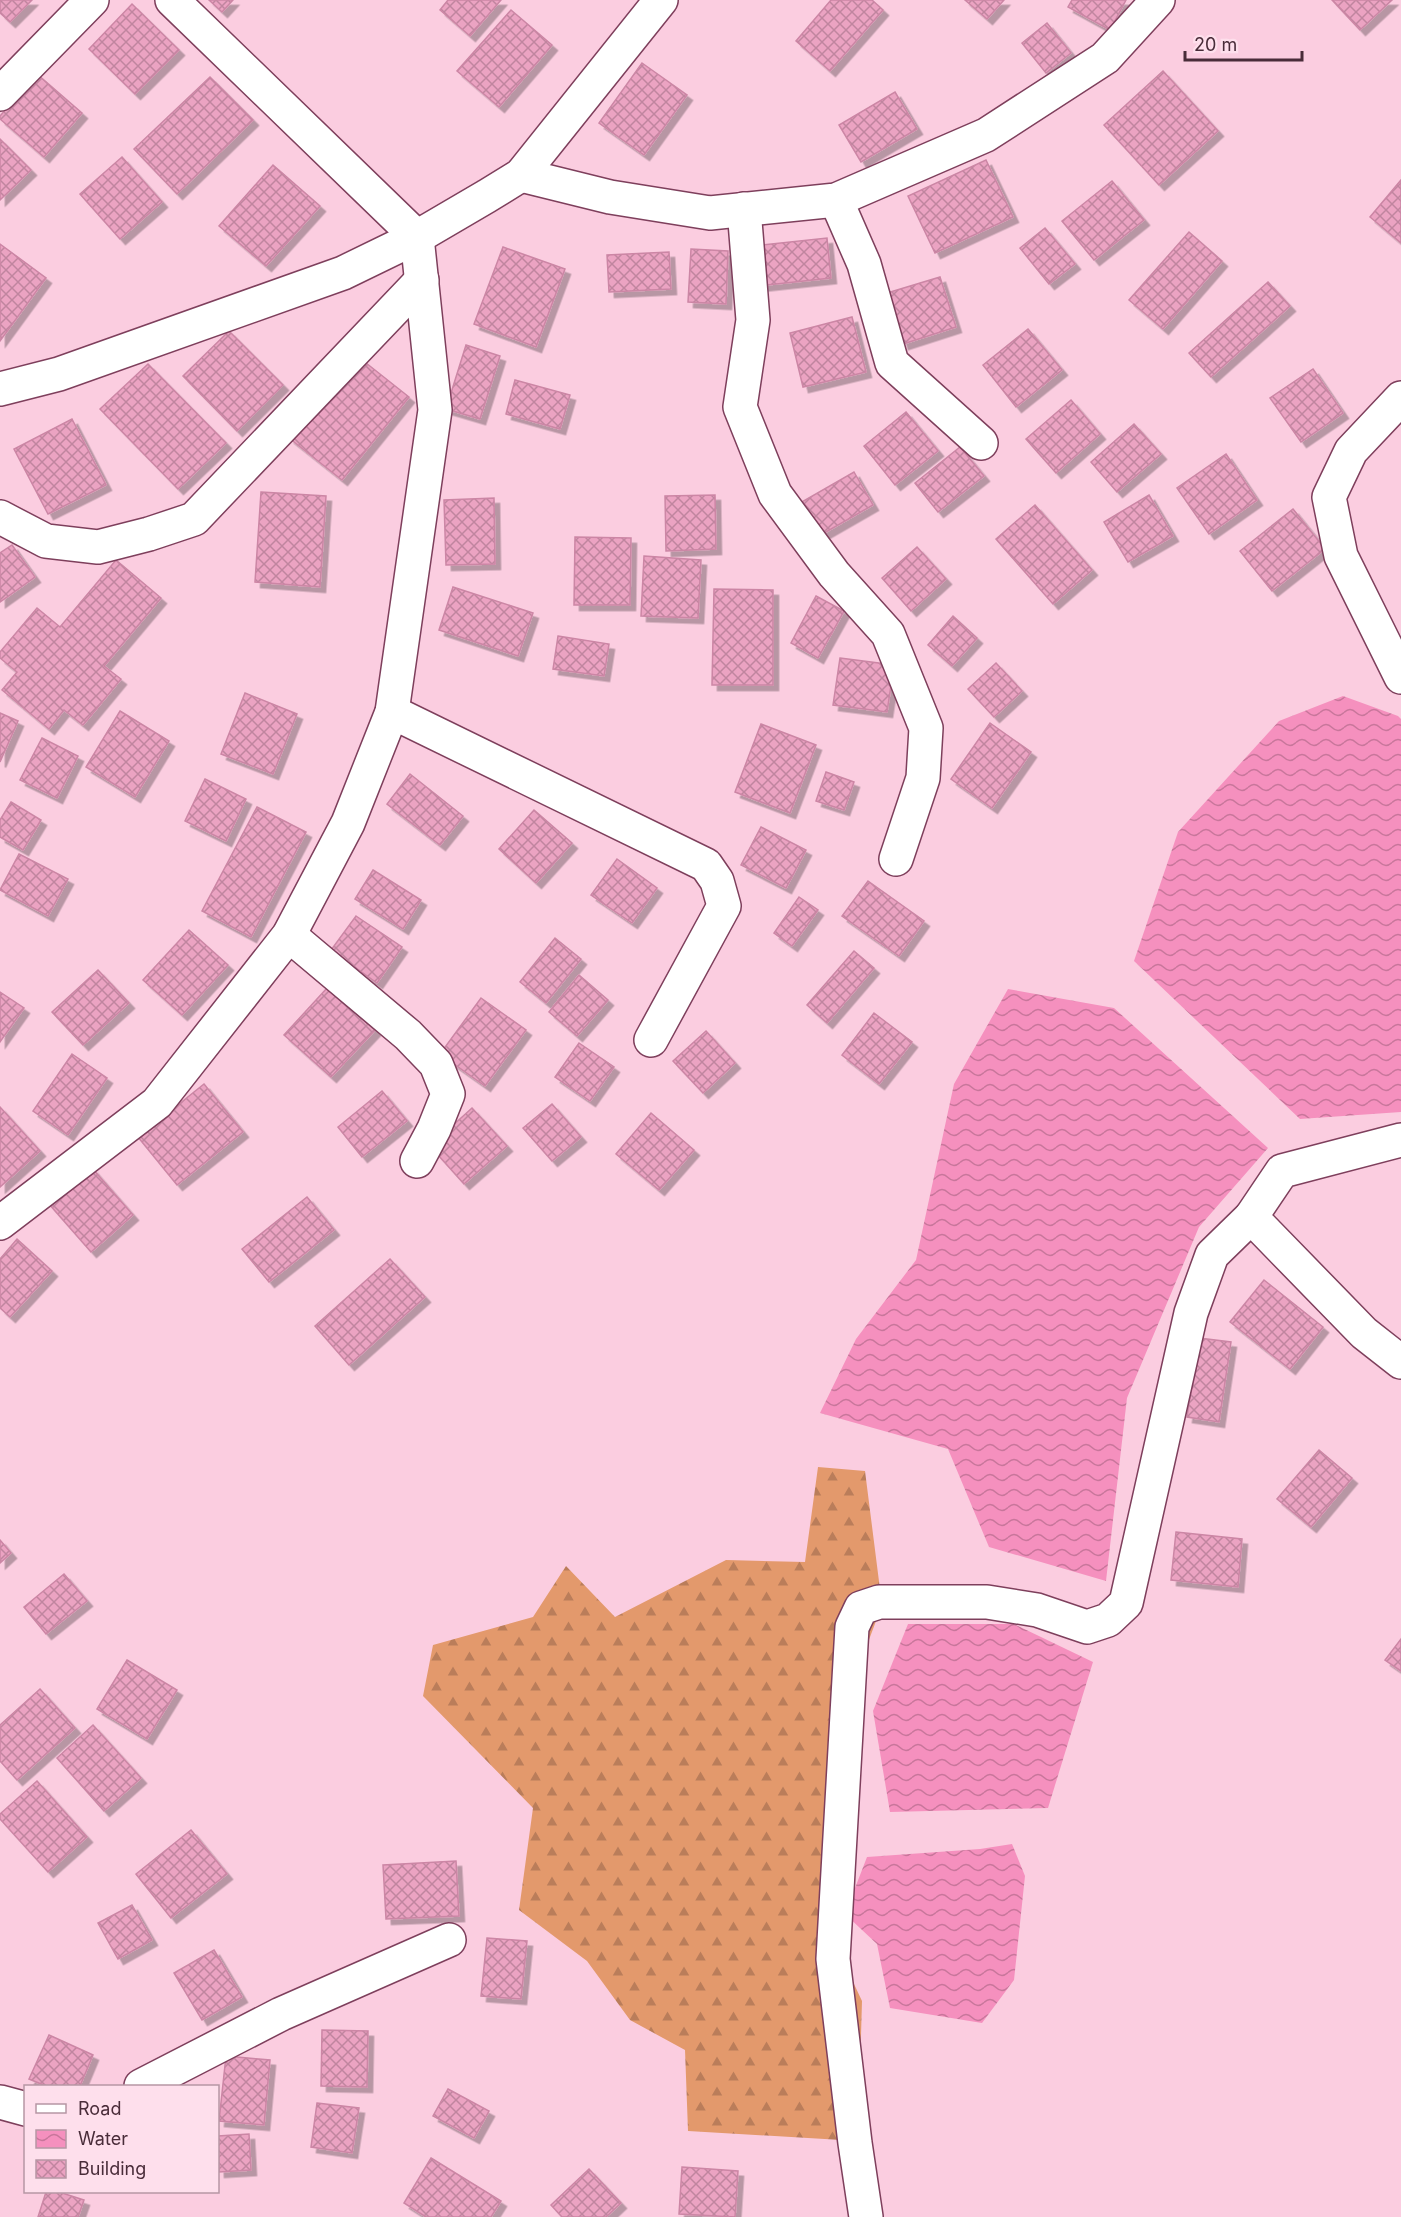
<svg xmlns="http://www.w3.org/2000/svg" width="1401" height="2217" viewBox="0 0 1401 2217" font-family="Inter,sans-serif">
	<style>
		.forest { fill: url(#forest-firs) }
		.water { fill: url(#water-waves) }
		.building { fill: url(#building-cross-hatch); stroke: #cc86a5; stroke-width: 1.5; filter: url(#shadow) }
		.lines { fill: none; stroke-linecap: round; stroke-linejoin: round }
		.minor-casing { stroke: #7e3f5c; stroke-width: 36 }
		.minor { stroke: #fff; stroke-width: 33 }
	</style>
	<defs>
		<pattern id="forest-firs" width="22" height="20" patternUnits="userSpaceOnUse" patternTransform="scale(1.5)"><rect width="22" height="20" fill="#e3996c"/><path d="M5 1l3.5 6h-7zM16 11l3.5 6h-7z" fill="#ba7d5a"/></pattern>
		<pattern id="water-waves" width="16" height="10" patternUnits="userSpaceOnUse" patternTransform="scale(1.5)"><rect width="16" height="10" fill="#f590be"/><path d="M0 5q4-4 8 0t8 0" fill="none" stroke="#c8769b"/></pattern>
		<pattern id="building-cross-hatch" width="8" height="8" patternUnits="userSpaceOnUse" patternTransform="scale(1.5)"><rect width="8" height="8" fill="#eba3c2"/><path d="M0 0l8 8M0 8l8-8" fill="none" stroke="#c0859f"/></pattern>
		<filter id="shadow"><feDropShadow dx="5.5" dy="5.5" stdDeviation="0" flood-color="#0004"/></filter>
	</defs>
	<rect width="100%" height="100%" fill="#fbcde0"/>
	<polygon class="forest" points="818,1467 865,1471 882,1605 837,1725 822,1916 862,2001 858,2141 688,2131 685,2050 630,2020 587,1961 519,1910 533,1808 423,1696 433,1645 533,1617 566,1566 615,1617 726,1560 805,1562"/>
	<g class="water">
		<polygon points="1343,696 1398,716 1401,719 1401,1112 1300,1119 1134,961 1178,832 1279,721"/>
		<polygon points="1008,989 1114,1008 1268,1148 1199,1227 1127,1398 1106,1581 989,1547 948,1449 820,1413 856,1339 916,1260 954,1084"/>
		<polygon points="908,1624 1014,1624 1093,1662 1048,1808 890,1812 873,1711"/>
		<polygon points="1012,1844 1025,1876 1014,1980 982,2023 890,2008 877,1944 845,1914 867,1857 980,1849"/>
	</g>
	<g class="building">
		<polygon points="0,0 32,0 10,22 0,13"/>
		<polygon points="209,0 233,0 222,12"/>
		<polygon points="448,0 501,0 470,36 440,10"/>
		<polygon points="831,0 872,0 883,10 830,71 796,41"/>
		<polygon points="965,0 1004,0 987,19"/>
		<polygon points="1072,0 1126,0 1110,30 1068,7"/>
		<polygon points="1332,0 1392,0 1360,30"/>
		<polygon points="132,4 179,50 135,94 89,49"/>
		<polygon points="511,10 552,45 499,107 457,71"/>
		<polygon points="1047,23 1071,53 1046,73 1022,43"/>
		<polygon points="642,63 687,95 644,155 599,123"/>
		<polygon points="1163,71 1218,131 1159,185 1104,125"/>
		<polygon points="37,74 82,113 44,157 0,119 0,116"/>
		<polygon points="210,77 253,120 177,194 134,149"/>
		<polygon points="895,92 917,129 861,162 839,125"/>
		<polygon points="0,139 31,170 0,200"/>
		<polygon points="122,157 162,202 120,239 80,194"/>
		<polygon points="986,160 1013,217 935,253 908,196"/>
		<polygon points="273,165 320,206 266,266 219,226"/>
		<polygon points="1401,180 1401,243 1370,217"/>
		<polygon points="1112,181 1144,220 1094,260 1062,221"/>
		<polygon points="1045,228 1075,264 1049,284 1020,248"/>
		<polygon points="1189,232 1222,261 1163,329 1129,300"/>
		<polygon points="827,238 831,278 758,286 753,246"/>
		<polygon points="0,244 46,278 0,341"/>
		<polygon points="503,247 565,269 536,347 474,324"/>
		<polygon points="691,249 728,251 726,304 688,302"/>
		<polygon points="669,252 671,289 609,292 607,255"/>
		<polygon points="940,277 956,327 903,344 887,293"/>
		<polygon points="1268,282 1290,306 1211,377 1189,353"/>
		<polygon points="852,317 866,372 803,387 790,333"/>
		<polygon points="1028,329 1062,370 1016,407 983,365"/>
		<polygon points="229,331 283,385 237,431 183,376"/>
		<polygon points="466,345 500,356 480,419 446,409"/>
		<polygon points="356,355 409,397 342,480 289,438"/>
		<polygon points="148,364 226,443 178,489 100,409"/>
		<polygon points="1313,369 1343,413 1301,442 1270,398"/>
		<polygon points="515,380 570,395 560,429 506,414"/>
		<polygon points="1071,400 1100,434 1056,473 1026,439"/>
		<polygon points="906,412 938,451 895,485 864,446"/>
		<polygon points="72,419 106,485 48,514 14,449"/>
		<polygon points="1134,424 1161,454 1117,492 1091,462"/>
		<polygon points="960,447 984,476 938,512 915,483"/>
		<polygon points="1226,454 1257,500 1209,534 1177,488"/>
		<polygon points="854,472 873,505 819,536 800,503"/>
		<polygon points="261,492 326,496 320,587 255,582"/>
		<polygon points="715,495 716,549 666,551 665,496"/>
		<polygon points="1149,495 1173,536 1128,562 1104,522"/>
		<polygon points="494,498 495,564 446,565 444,500"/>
		<polygon points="1035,505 1092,570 1053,604 996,539"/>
		<polygon points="1293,509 1325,549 1272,591 1240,551"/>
		<polygon points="575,537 631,538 630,605 574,605"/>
		<polygon points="12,545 35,577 0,602 0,553"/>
		<polygon points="917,547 946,579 911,611 882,578"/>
		<polygon points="644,556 701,560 698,618 641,616"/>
		<polygon points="116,560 161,598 104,666 121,679 83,725 64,710 49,729 2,690 17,672 0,658 0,652 37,608 60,627"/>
		<polygon points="453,587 533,613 518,656 439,630"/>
		<polygon points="714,589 773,590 773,685 712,685"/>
		<polygon points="816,596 844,611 818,658 791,643"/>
		<polygon points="953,616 977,638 952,666 928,645"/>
		<polygon points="558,636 609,644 604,676 553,669"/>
		<polygon points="840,658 894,665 887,712 833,705"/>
		<polygon points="996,663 1022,691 994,717 968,689"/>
		<polygon points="245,693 297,714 273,774 221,754"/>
		<polygon points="120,711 169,741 135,797 86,767"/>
		<polygon points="0,713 18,721 0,762"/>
		<polygon points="990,723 1031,752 992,808 951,779"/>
		<polygon points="761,724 816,745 790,813 735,792"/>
		<polygon points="42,738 78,756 57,798 20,780"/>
		<polygon points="826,772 854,782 844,810 816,801"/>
		<polygon points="410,774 463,816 440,845 387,804"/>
		<polygon points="205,779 246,799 226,841 185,821"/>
		<polygon points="11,802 41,820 23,850 0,837 0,820"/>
		<polygon points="257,807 306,832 251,937 202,911"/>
		<polygon points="534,810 572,843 536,883 499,849"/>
		<polygon points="761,827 806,850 786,888 741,865"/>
		<polygon points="19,854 68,879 48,916 0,890"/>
		<polygon points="617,859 657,888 632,923 591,895"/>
		<polygon points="373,870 421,900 403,929 355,899"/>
		<polygon points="868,881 924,921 899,956 842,916"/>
		<polygon points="799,897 818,910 792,946 774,933"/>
		<polygon points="356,916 402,947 377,983 331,950"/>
		<polygon points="189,930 228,965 182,1015 143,980"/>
		<polygon points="555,938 581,959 546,1003 520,982"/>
		<polygon points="854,951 874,968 827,1023 807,1005"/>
		<polygon points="98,970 129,1003 83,1045 52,1012"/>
		<polygon points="579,975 608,1000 577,1036 549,1012"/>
		<polygon points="327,988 375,1030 331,1077 284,1035"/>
		<polygon points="0,992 24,1008 0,1042"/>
		<polygon points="481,998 526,1030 485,1086 440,1054"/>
		<polygon points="874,1013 912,1042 879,1084 842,1055"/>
		<polygon points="706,1031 735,1063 703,1093 673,1061"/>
		<polygon points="579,1043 614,1067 590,1101 555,1077"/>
		<polygon points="72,1054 107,1078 68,1135 33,1111"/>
		<polygon points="204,1084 243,1132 177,1185 138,1137"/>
		<polygon points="382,1091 407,1121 362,1157 338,1127"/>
		<polygon points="552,1104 581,1137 552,1161 523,1128"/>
		<polygon points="0,1107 40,1151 0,1187"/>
		<polygon points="472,1108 507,1146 464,1184 430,1146"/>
		<polygon points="651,1113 694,1150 659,1190 616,1154"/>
		<polygon points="92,1168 133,1215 91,1252 49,1204"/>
		<polygon points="307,1197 334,1230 269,1282 242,1249"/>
		<polygon points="17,1239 52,1271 10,1317 0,1308 0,1259"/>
		<polygon points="390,1259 425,1297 349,1365 315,1326"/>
		<polygon points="1264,1280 1323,1327 1290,1369 1230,1322"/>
		<polygon points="1199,1338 1231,1342 1219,1422 1187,1417"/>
		<polygon points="1319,1450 1352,1478 1311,1527 1277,1499"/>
		<polygon points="1176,1532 1242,1539 1238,1587 1171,1580"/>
		<polygon points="0,1540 11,1553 0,1563"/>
		<polygon points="64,1574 87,1601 46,1634 24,1607"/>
		<polygon points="1401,1639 1401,1671 1385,1660"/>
		<polygon points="127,1660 177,1690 147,1739 97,1709"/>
		<polygon points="40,1689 75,1728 17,1780 0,1761 0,1725"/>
		<polygon points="93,1725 141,1778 104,1811 57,1758"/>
		<polygon points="37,1781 87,1837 48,1872 0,1819 0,1814"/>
		<polygon points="191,1830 227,1874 171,1918 136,1874"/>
		<polygon points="456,1861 459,1916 386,1919 383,1865"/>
		<polygon points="132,1905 152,1940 118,1959 98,1923"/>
		<polygon points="487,1938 527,1941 521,1999 481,1996"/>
		<polygon points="214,1950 242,1997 202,2020 174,1973"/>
		<polygon points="322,2030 368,2031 367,2087 321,2086"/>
		<polygon points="49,2035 93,2055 80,2086 46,2086 29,2079"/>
		<polygon points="226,2056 270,2060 264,2125 219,2121"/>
		<polygon points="448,2089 489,2111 474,2138 433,2116"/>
		<polygon points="317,2103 359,2108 352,2153 311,2147"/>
		<polygon points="249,2134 251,2170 219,2172 218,2136"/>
		<polygon points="431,2158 501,2201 491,2217 426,2217 404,2203"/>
		<polygon points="682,2167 738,2171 735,2217 679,2214"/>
		<polygon points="589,2169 621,2203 606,2217 562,2217 551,2205"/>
		<polygon points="46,2192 59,2192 84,2200 78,2217 38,2217"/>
	</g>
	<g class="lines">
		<defs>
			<g id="minor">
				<polyline points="0,94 92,0"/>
				<polyline points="521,175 610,197 710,213 836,200 986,135 1105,58 1158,0"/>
				<polyline points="836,200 864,264 892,363 981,443"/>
				<polyline points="744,209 753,320 740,407 775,494 834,574 888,634 926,728 923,778 896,859"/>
				<polyline points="0,389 59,374 343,273 417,237 487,196 521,175 661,0"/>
				<polyline points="1401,398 1351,451 1329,497 1341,556 1401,677"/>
				<polyline points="0,517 46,541 98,547 149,534 194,519 422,280"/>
				<polyline points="392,712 706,865 717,881 724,906 651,1040"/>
				<polyline points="289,935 408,1035 436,1064 448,1094 434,1129 417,1161"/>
				<polyline points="1401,1140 1282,1171 1251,1217 1364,1333 1401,1362"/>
				<polyline points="0,1223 157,1103 289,935 348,823 392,712 435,410 417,237 172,0"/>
				<polyline points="141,2086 281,2014 449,1940"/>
				<polyline points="0,2102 26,2109"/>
				<polyline points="866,2217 855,2143 833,1959 852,1627 861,1608 879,1602 987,1602 1037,1610 1087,1627 1108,1620 1126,1603 1191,1313 1212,1255 1251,1217"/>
			</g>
		</defs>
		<use href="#minor" class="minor-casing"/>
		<use href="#minor" class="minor"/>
	</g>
	<rect x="24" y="2085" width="195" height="108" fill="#fedfec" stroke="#b697a4" stroke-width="1.5"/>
	<rect x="36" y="2104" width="30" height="9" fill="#ffffff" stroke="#b697a4" stroke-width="1.5"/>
	<text x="78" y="2115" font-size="18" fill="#492c39">Road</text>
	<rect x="36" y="2130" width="30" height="18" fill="url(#water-waves)" stroke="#b697a4" stroke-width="1.5"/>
	<text x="78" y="2145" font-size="18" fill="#492c39">Water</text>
	<rect x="36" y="2160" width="30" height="18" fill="url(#building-cross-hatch)" stroke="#b697a4" stroke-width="1.5"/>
	<text x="78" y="2175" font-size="18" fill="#492c39">Building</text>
	<path d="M1185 51v9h117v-9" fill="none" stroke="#492c39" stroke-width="3"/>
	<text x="1194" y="51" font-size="18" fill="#492c39" stroke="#fedfec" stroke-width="4.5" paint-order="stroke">20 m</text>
</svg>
